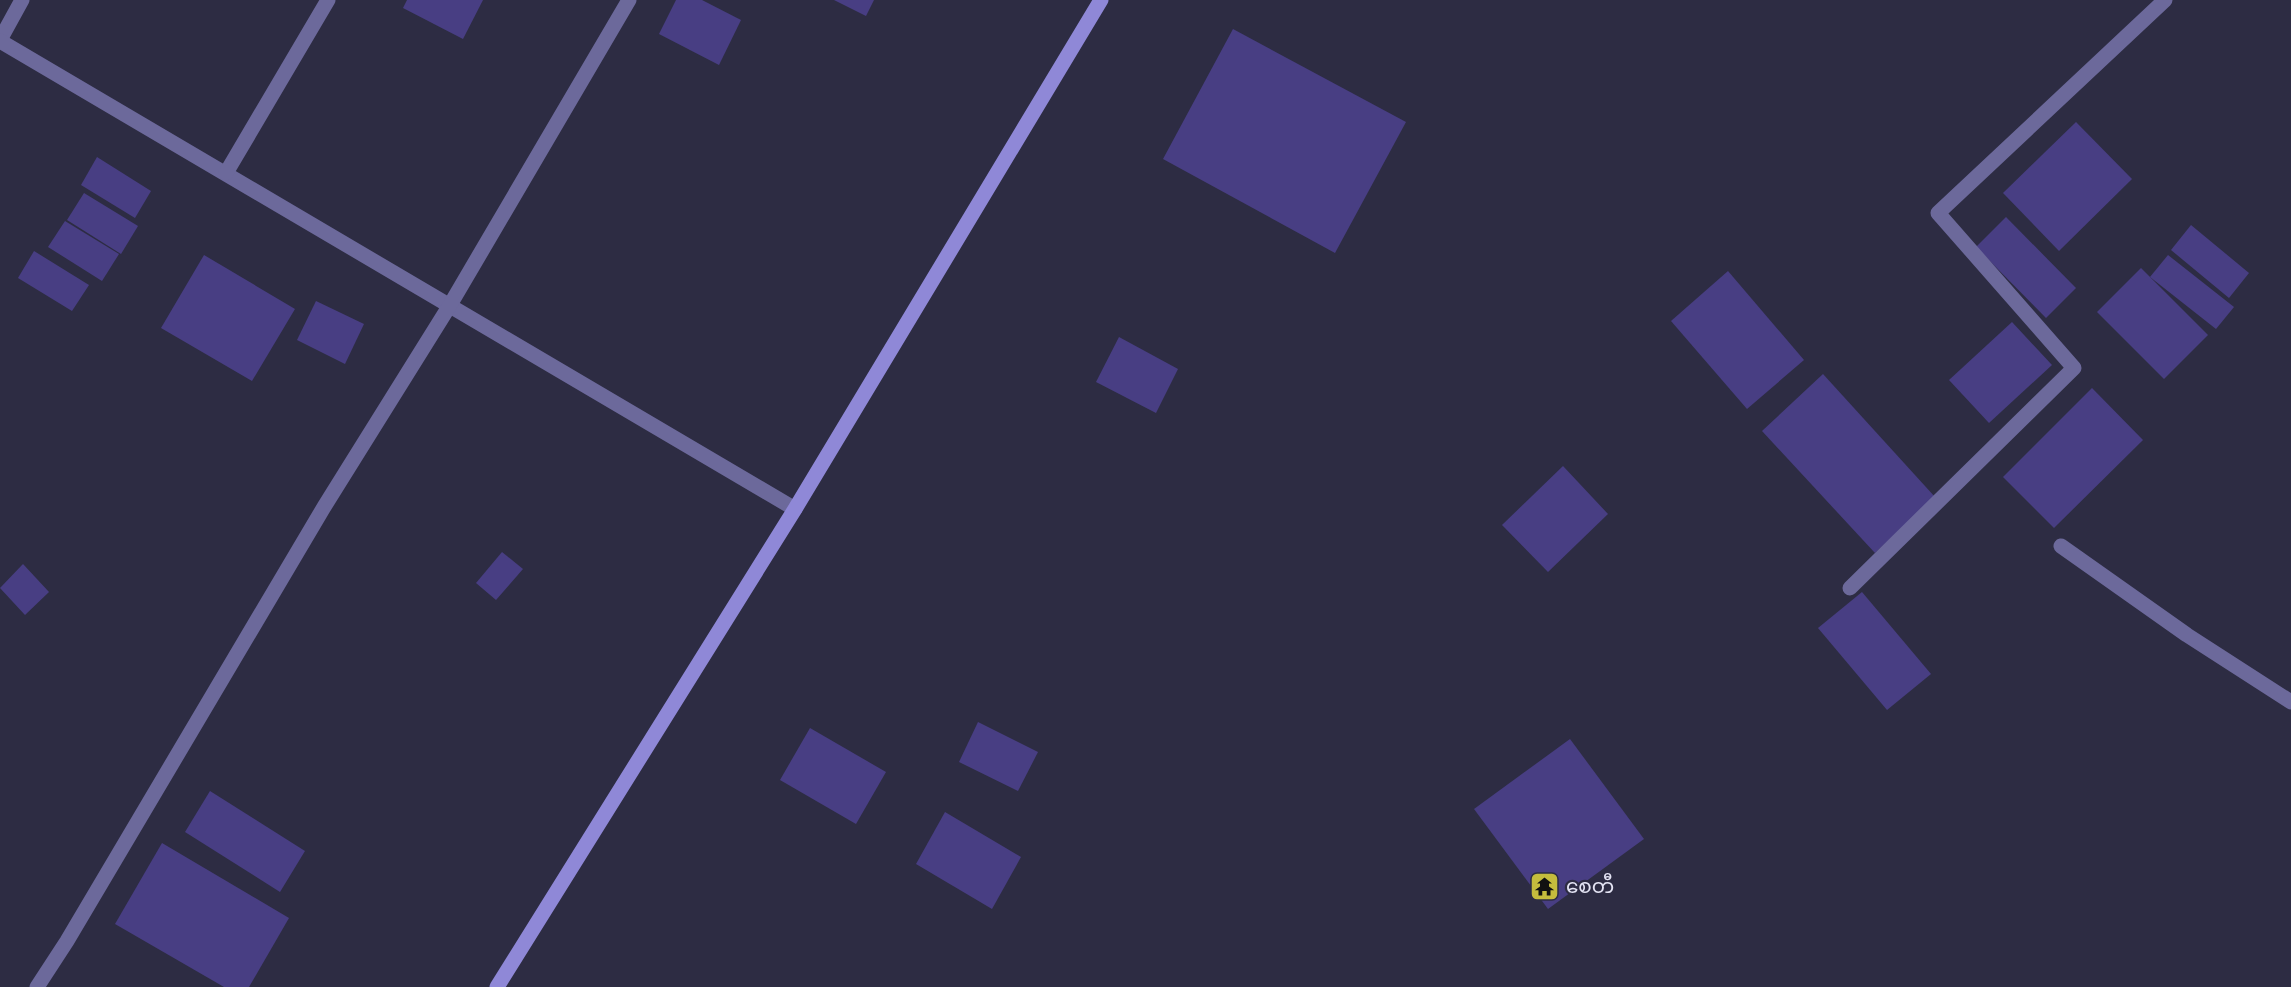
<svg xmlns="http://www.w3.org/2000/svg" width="2291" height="987" viewBox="0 0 2291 987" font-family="Rubik,'Noto Sans Myanmar',sans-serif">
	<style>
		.building { fill: #483e83 }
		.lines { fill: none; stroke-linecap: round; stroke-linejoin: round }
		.lane { stroke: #6c699b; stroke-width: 15 }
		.street { stroke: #6c699b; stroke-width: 15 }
		.secondary { stroke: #8f88d7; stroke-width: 15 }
		.labels { text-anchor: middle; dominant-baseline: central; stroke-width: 4.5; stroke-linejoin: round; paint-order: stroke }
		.poi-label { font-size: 20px; fill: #e4e4f4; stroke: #2d2c43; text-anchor: start }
	</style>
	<rect width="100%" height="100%" fill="#2d2c43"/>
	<g class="building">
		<polygon points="407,0 483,0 463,39 403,8"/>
		<polygon points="676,0 702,0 741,20 719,65 659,34"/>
		<polygon points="834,0 874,0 866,16"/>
		<polygon points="1233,29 1406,122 1335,253 1163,159"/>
		<polygon points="2076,122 2132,179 2059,251 2003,193"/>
		<polygon points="97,157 151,191 135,218 81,185"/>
		<polygon points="84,193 138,226 121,254 67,220"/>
		<polygon points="2006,217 2076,288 2046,318 1976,247"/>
		<polygon points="65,221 119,254 102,281 48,247"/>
		<polygon points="2191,225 2249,273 2229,298 2171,250"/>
		<polygon points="34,251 89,285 72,311 18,278"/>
		<polygon points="204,255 295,309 252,381 161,328"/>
		<polygon points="2168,255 2234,307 2216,329 2150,277"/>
		<polygon points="2141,268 2208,335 2164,379 2097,312"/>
		<polygon points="1728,271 1804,360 1747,409 1671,321"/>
		<polygon points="316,301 364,324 345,364 297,340"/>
		<polygon points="2012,322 2052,365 1989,423 1949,380"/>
		<polygon points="1119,337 1178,369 1156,413 1096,382"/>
		<polygon points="1823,374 1935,497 1875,553 1762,431"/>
		<polygon points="2092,388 2143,440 2054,528 2003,477"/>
		<polygon points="1563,466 1608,514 1548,572 1502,525"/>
		<polygon points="502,552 523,569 496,600 476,583"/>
		<polygon points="23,564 49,592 25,615 0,588"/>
		<polygon points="1862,592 1931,674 1887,710 1818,628"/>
		<polygon points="978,722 1038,752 1018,791 959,762"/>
		<polygon points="810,728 886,772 856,824 780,780"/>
		<polygon points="1570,739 1644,839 1548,909 1474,809"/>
		<polygon points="210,791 305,851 280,892 185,832"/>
		<polygon points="945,812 1021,857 992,909 916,864"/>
		<polygon points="162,843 289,918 249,987 224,987 115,924"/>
	</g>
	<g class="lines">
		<polyline class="lane" points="2061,546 2187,635 2291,702"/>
		<g class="street">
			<polyline points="0,40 22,0"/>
			<polyline points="0,41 795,509"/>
			<polyline points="226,173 328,0"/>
			<polyline points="1850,588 2074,368 1938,213 2165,0"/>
			<polyline points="37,987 67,941 324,507 450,305 629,0"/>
		</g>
		<polyline class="secondary" points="497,987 795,509 1101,0"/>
	</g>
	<defs>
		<symbol id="temple-square" viewBox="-11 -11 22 22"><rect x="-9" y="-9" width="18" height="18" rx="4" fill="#c5bc3d" stroke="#2d2c43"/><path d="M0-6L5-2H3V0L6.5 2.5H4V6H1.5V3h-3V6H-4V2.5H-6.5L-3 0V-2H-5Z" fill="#111"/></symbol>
	</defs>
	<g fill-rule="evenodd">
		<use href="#temple-square" x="1528" y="870" width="33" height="33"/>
	</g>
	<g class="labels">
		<g class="poi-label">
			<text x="1566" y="886">စေတီ</text>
		</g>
	</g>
</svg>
